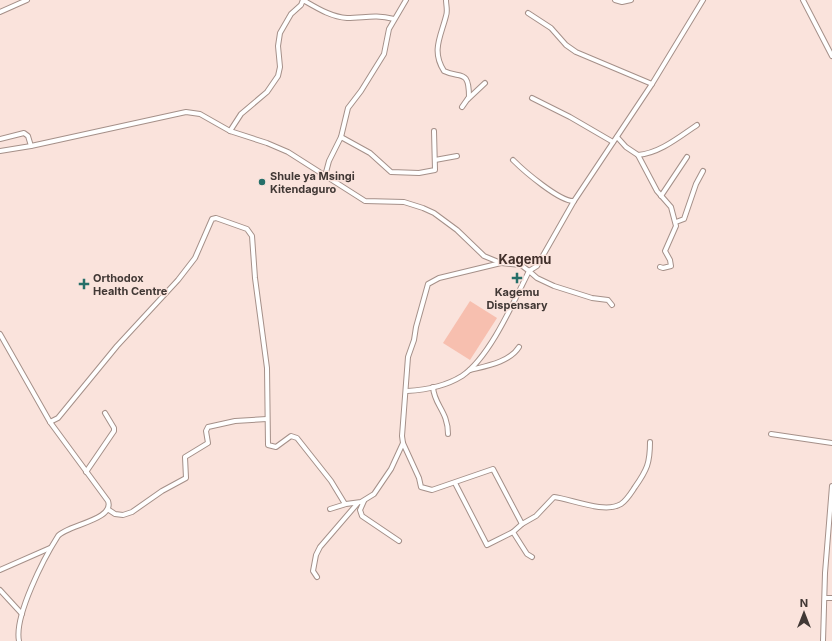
<svg xmlns="http://www.w3.org/2000/svg" width="832" height="641" viewBox="0 0 832 641" font-family="Inter,sans-serif">
	<style>
		.green { fill: #f7bfaf }
		.lines { fill: none; stroke-linecap: round; stroke-linejoin: round }
		.minor-casing { stroke: #a59089; stroke-width: 6 }
		.minor { stroke: #fff; stroke-width: 4 }
		.poi-dot { fill: #266f69; stroke: #fae3dc; stroke-width: 1.5 }
		.labels { text-anchor: middle; dominant-baseline: central; stroke-width: 3; stroke-linejoin: round; paint-order: stroke }
		.poi-label { font-size: 11px; font-weight: bold; fill: #413835; stroke: #fae3dc; text-anchor: start }
		.quarter-label { font-size: 13px; font-weight: bold; fill: #42302b; stroke: #fae3dc }
	</style>
	<rect width="100%" height="100%" fill="#fae3dc"/>
	<polygon class="green" points="470,301 497,318 470,360 443,343"/>
	<g class="lines">
		<defs>
			<g id="minor">
				<path d="M303,0C317,8 331,17 347,18C365,18 374,14 394,19"/>
				<path d="M446,0C446,5 448,11 446,16C441,36 431,51 444,71C460,79 469,68 469,97L462,107"/>
				<polyline points="615,0 622,2 631,0"/>
				<polyline points="803,0 832,56"/>
				<polyline points="0,12 27,0"/>
				<polyline points="528,13 551,28 566,45 576,52 652,84"/>
				<polyline points="532,98 570,117 613,142"/>
				<polyline points="468,99 485,83"/>
				<polyline points="230,131 241,114 267,92 278,76 280,67 278,46 280,33 291,14 301,5 303,0"/>
				<polyline points="341,137 370,153 391,172 419,173 435,170 434,131"/>
				<polyline points="617,137 626,147 638,155 657,191 671,207 676,226 665,251 670,260 671,266 663,268 660,267"/>
				<polyline points="0,139 24,133 28,136 31,146"/>
				<polyline points="0,151 31,146 186,112 200,114 230,131 267,143 288,152 365,201 404,202 423,208 434,213 457,230 484,256 501,263 521,265 529,271 537,266 574,201 652,84 703,0"/>
				<path d="M638,155C660,153 679,137 697,125"/>
				<polyline points="435,160 457,156"/>
				<path d="M513,160C524,171 560,202 574,201"/>
				<polyline points="325,176 329,161 341,137 348,108 361,91 384,54 389,29 406,0"/>
				<polyline points="661,196 687,157"/>
				<polyline points="676,222 684,219 696,184 703,171"/>
				<path d="M501,263L439,278L428,284L416,327L414,340L408,357L402,436L403,443L419,478L421,487L432,490L493,469L522,524L536,516L554,497C571,499 605,514 621,504C627,500 631,493 635,487C647,470 650,463 650,442"/>
				<path d="M0,334L50,422L108,501C115,520 67,525 58,536C44,558 14,616 19,641"/>
				<path d="M470,370C486,366 510,362 519,347"/>
				<path d="M433,387C434,405 448,411 448,434"/>
				<path d="M407,391C425,390 446,386 462,376C490,357 514,301 529,271L537,278L554,286L592,298L608,300L612,305"/>
				<polyline points="50,422 58,418 117,346 178,280 195,258 212,219 216,218 247,229 252,236 255,278 267,368 268,445 276,447 291,436 297,438 331,481 345,504"/>
				<polyline points="771,434 832,443"/>
				<polyline points="86,472 114,431 114,428 105,413"/>
				<polyline points="455,483 487,545 513,532 522,524"/>
				<polyline points="364,501 360,510 362,516 399,541"/>
				<polyline points="330,509 346,504 361,502 374,494 391,469 403,443"/>
				<polyline points="109,510 115,514 123,515 132,512 162,491 186,478 185,457 208,443 206,431 208,427 235,421 267,419"/>
				<polyline points="513,532 527,554 532,557"/>
				<polyline points="0,570 50,548"/>
				<polyline points="317,577 313,571 316,555 320,547 357,504"/>
				<polyline points="0,590 22,614"/>
				<polyline points="825,598 832,598"/>
				<polyline points="823,641 825,573 832,486"/>
			</g>
		</defs>
		<use href="#minor" class="minor-casing"/>
		<use href="#minor" class="minor"/>
	</g>
	<g class="poi-dot">
		<circle cx="262" cy="182" r="4"/>
		<path d="M515 272h4v4h4v4h-4v4h-4v-4h-4v-4h4z"/>
		<path d="M82 278h4v4h4v4h-4v4h-4v-4h-4v-4h4z"/>
	</g>
	<g class="labels">
		<g class="poi-label">
			<text x="270" y="176">Shule ya Msingi<tspan x="270" dy="13">Kitendaguro</tspan></text>
			<text x="93" y="278">Orthodox<tspan x="93" dy="13">Health Centre</tspan></text>
			<text x="517" y="292" text-anchor="middle">Kagemu<tspan x="517" dy="13">Dispensary</tspan></text>
		</g>
		<g class="quarter-label">
			<text x="525" y="259">Kagemu</text>
		</g>
	</g>
	<g transform="translate(804 613)" stroke="#fae3dc" stroke-width="3" paint-order="stroke">
	<path d="M0-3L7 15L0 10L-7 15Z" fill="#413835"/>
	<text y="-6" font-size="11" font-weight="bold" text-anchor="middle" fill="#413835">N</text>
	</g>
</svg>
